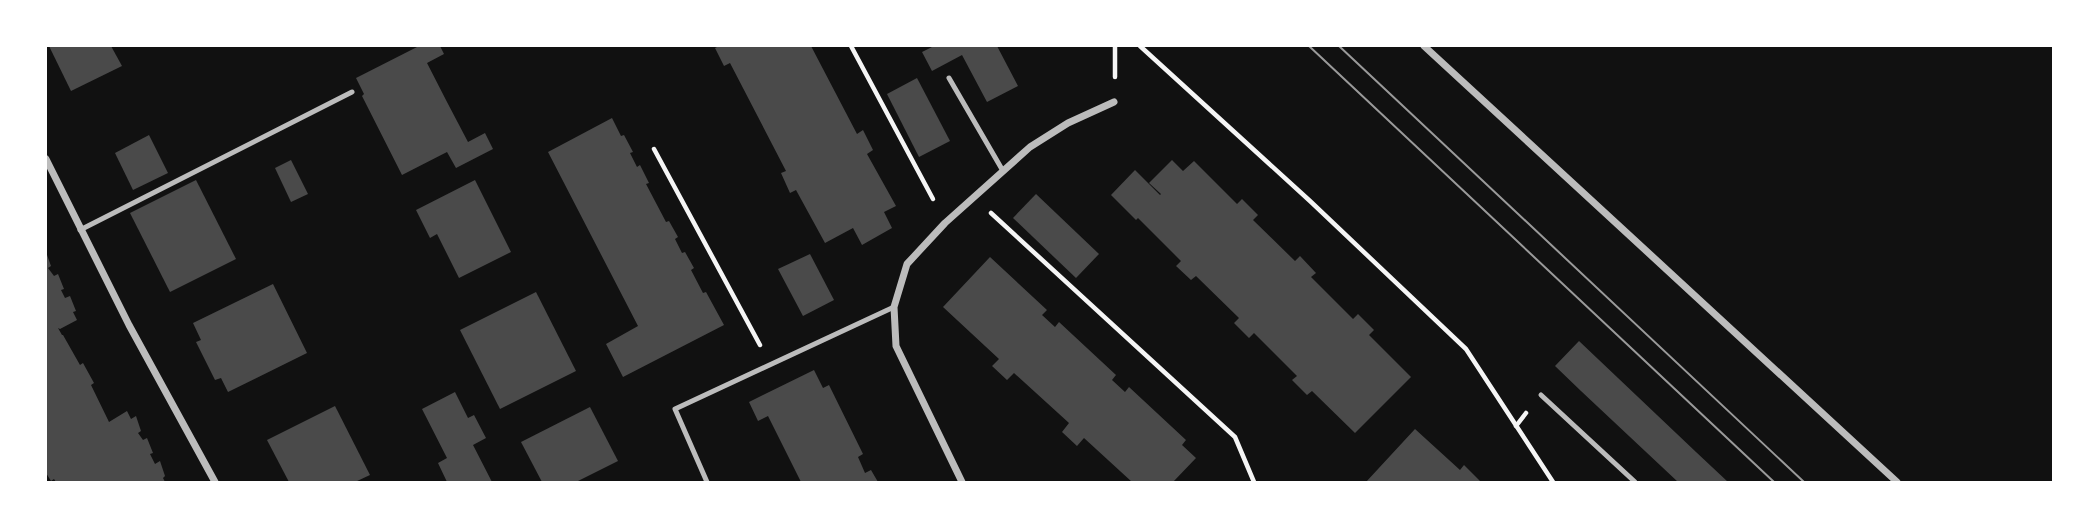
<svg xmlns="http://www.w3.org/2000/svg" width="2099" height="528" viewBox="0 0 2099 528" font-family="'Fira Sans Condensed',sans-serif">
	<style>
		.building { fill: #4a4a4a }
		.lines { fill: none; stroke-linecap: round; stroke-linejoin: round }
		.path { stroke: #f5f5f5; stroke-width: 4.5 }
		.service { stroke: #bcbcbc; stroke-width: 5 }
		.minor { stroke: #bcbcbc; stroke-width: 7 }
		.tram { stroke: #9a9a9a; stroke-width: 2 }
	</style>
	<rect width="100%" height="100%" fill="#111"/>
	<g class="building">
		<polygon points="49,46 111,46 122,66 71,91"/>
		<polygon points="419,46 440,46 444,54 427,63 447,102 468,142 485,133 493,149 456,168 447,152 402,175 362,96 364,94 356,78"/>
		<polygon points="719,46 811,46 857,134 863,130 873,150 867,154 896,206 884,212 892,228 862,245 853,228 825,243 796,190 790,193 781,173 786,171 730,63 724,66 715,48"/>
		<polygon points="931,46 997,46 1018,86 987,102 962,55 932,71 922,52 932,47"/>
		<polygon points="917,78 950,141 919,157 887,94"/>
		<polygon points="612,118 621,136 624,135 633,152 630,153 637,167 640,165 649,183 646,184 666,222 669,221 678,237 675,239 682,253 685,252 694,268 691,270 703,293 706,292 724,325 623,377 606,344 638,326 548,152"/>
		<polygon points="149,135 168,173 133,190 115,153"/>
		<polygon points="291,160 308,194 291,202 275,168"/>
		<polygon points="1172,160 1183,171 1194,161 1237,204 1242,199 1258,215 1253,220 1295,261 1300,256 1316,273 1311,277 1353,319 1358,314 1374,330 1369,335 1411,377 1355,433 1312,391 1307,395 1292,380 1297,376 1254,333 1249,338 1234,323 1239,318 1196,276 1191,280 1176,266 1181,261 1138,218 1136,220 1111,195 1135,170 1160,195 1161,194 1149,183"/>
		<polygon points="196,180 236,259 170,292 130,213"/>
		<polygon points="475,180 511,252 459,278 437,234 430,238 416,210"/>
		<polygon points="1036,194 1099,254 1076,278 1013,218"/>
		<polygon points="46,252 51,266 48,268 54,276 58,274 64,289 61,290 65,298 70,296 76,311 73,312 77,320 60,329 58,328 62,335 63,335 80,365 83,363 94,383 91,385 109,422 127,411 131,419 136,416 141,431 138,433 143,440 147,438 153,453 150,454 155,464 160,461 165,476 163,478 165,482 56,482 54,479 51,481 46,473"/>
		<polygon points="810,254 834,300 803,316 778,269"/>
		<polygon points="990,257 1047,310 1042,315 1055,327 1059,322 1116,375 1112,380 1125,392 1129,387 1186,440 1182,445 1196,458 1173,482 1132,482 1084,438 1077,446 1062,432 1069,423 1014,373 1007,380 992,366 999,359 943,307"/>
		<polygon points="273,284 307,353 228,392 221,378 215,380 196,342 201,340 193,323"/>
		<polygon points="536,292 576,371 500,409 460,330"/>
		<polygon points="1579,341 1696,452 1728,482 1678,482 1581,391 1555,366"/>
		<polygon points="814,370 823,388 829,385 863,454 858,457 865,473 871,470 878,482 801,482 768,416 758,421 749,402"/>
		<polygon points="455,392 468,418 474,415 486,438 473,445 492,482 447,482 438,463 447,458 422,409"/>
		<polygon points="335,406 370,475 355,482 289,482 267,440"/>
		<polygon points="590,407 618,461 576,482 542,482 521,442"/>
		<polygon points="1415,429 1460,470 1464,465 1480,481 1478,482 1366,482"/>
	</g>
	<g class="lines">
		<g class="path">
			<polyline points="851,46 933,199"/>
			<polyline points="1140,46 1310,201 1466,349 1553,482"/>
			<polyline points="1115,77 1115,46"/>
			<polyline points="654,149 760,345"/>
			<polyline points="991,213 1235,437 1254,482"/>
			<polyline points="1516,426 1526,413"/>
		</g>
		<g class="service">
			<polyline points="949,78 1003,171"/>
			<polyline points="80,230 352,92"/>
			<polyline points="1541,395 1635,482"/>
			<polyline points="707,482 675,409 894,307"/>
		</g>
		<g class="minor">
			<polyline points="1424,46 1897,482"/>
			<polyline points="46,159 129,325 215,482"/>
			<polyline points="962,482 896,346 894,307 907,264 945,223 1030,147 1068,123 1114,102"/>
		</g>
		<g class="tram">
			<polyline points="1309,46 1774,482"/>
			<polyline points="1339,46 1804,482"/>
		</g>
	</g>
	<rect width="2099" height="528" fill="none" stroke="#ffffff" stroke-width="94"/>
</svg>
